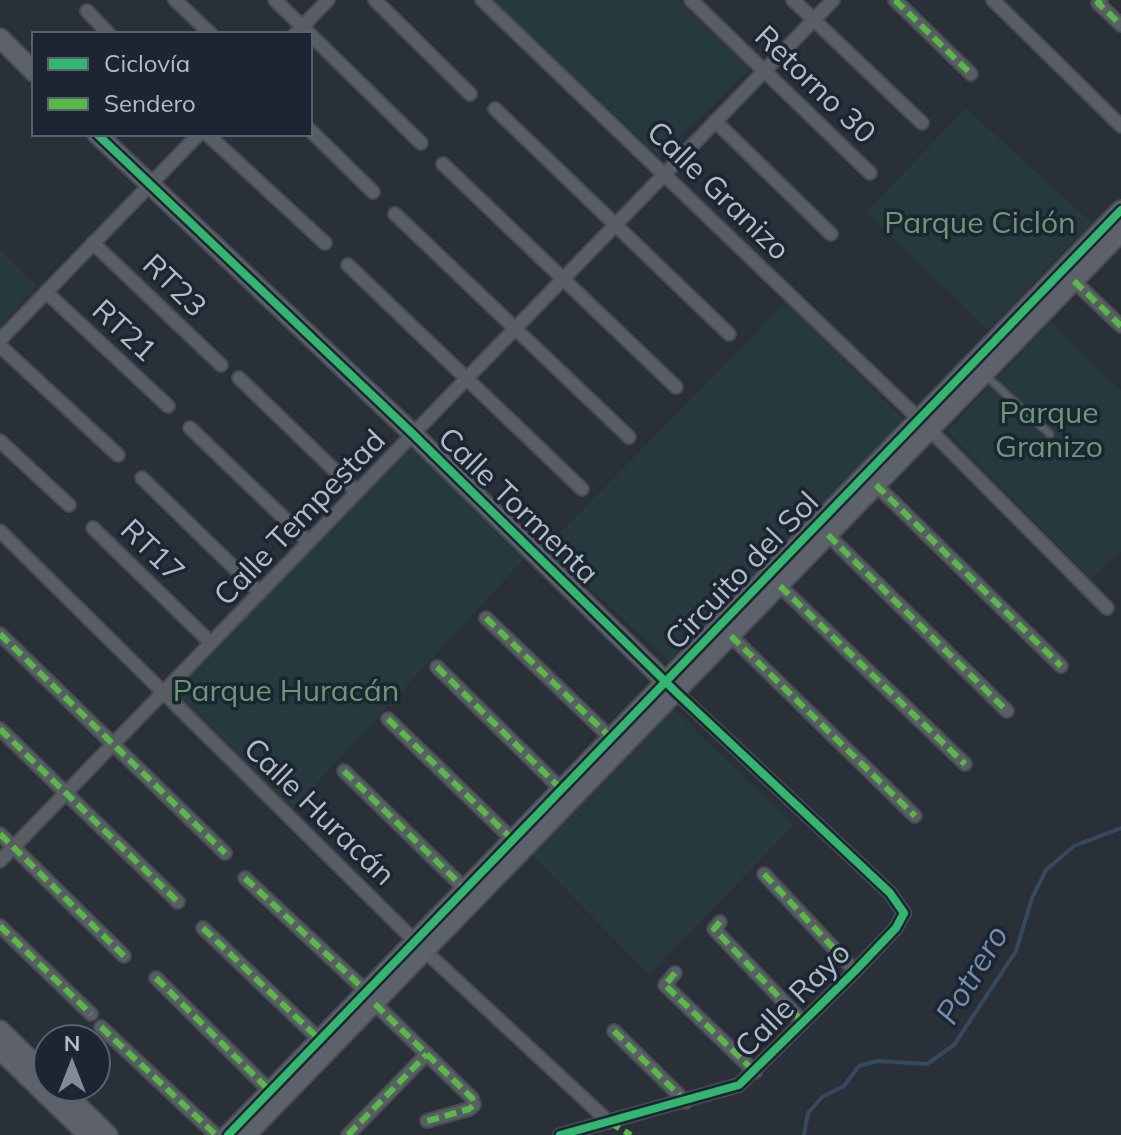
<svg xmlns="http://www.w3.org/2000/svg" width="1121" height="1135" viewBox="0 0 1121 1135" font-family="Mulish,sans-serif">
	<style>
		.green { fill: #263a3d }
		.lines { fill: none; stroke-linecap: round; stroke-linejoin: round }
		.stream { stroke: #354960; stroke-width: 4 }
		.lane-casing { stroke: #474c52; stroke-width: 10 }
		.street-casing { stroke: #474c52; stroke-width: 16 }
		.secondary-casing { stroke: #474c52; stroke-width: 22 }
		.lane { stroke: #595e65; stroke-width: 6 }
		.street { stroke: #595e65; stroke-width: 12 }
		.secondary { stroke: #5d626a; stroke-width: 18 }
		.quiet { stroke: #58b947; stroke-width: 6; stroke-dasharray: 12 6; stroke-linecap: butt }
		.cycleway-casing { stroke: #1c2632; stroke-width: 13 }
		.cycleway { stroke: #33b770; stroke-width: 8 }
		.labels { text-anchor: middle; dominant-baseline: central; stroke-width: 7; stroke-linejoin: round; paint-order: stroke }
		.street-label { font-size: 30px; fill: #b2bcc9; stroke: #1c2632 }
		.park-label { font-size: 30px; fill: #699a72; stroke: #1c2632 }
		.water-label { font-size: 32px; font-style: italic; fill: #728eac; stroke: #1c2632 }
	</style>
	<rect width="100%" height="100%" fill="#293037"/>
	<g class="green">
		<polygon points="491,0 679,0 750,69 660,157"/>
		<polygon points="966,108 1092,223 988,330 866,212"/>
		<polygon points="0,250 37,286 0,327"/>
		<polygon points="787,301 904,420 669,661 545,548"/>
		<polygon points="1051,322 1121,391 1121,551 1091,579 947,431"/>
		<polygon points="413,434 525,558 290,812 162,693"/>
		<polygon points="670,706 794,825 649,975 531,854"/>
	</g>
	<g class="lines">
		<polyline class="stream" points="804,1135 808,1113 822,1097 844,1086 859,1066 878,1061 927,1064 954,1045 1016,951 1032,898 1046,870 1074,846 1121,828"/>
		<defs>
			<polyline id="lane" points="986,376 1050,434"/>
			<g id="street">
				<polyline points="175,0 211,34"/>
				<polyline points="275,0 421,143"/>
				<polyline points="375,0 470,94"/>
				<polyline points="482,0 919,419"/>
				<polyline points="691,0 870,173"/>
				<polyline points="793,0 922,123"/>
				<polyline points="895,0 971,74"/>
				<polyline points="993,0 1121,126"/>
				<polyline points="1101,0 1098,3 1121,25"/>
				<polyline points="87,11 109,34"/>
				<polyline points="295,34 328,0"/>
				<polyline points="495,109 729,334"/>
				<polyline points="715,121 831,234"/>
				<polyline points="310,130 373,192"/>
				<polyline points="207,134 325,243"/>
				<polyline points="443,164 676,387"/>
				<polyline points="395,214 629,437"/>
				<polyline points="93,243 221,365"/>
				<polyline points="348,265 582,489"/>
				<polyline points="1074,281 1121,326"/>
				<polyline points="46,292 168,406"/>
				<polyline points="0,340 199,134"/>
				<polyline points="0,346 118,455"/>
				<polyline points="239,378 357,492"/>
				<polyline points="190,428 309,542"/>
				<polyline points="930,430 1107,608"/>
				<polyline points="0,441 69,505"/>
				<polyline points="142,478 260,593"/>
				<polyline points="876,485 1061,666"/>
				<polyline points="93,528 211,643"/>
				<polyline points="0,531 426,952 609,1122"/>
				<polyline points="828,535 1007,711"/>
				<polyline points="780,586 965,764"/>
				<polyline points="486,618 611,738"/>
				<polyline points="0,634 225,853"/>
				<polyline points="731,636 915,816"/>
				<polyline points="437,667 562,790"/>
				<polyline points="388,719 513,840"/>
				<polyline points="0,729 178,902"/>
				<polyline points="344,771 465,889"/>
				<polyline points="0,834 124,956"/>
				<polyline points="0,861 833,0"/>
				<polyline points="764,874 855,971"/>
				<polyline points="245,878 367,992"/>
				<polyline points="720,922 714,929 803,1022"/>
				<polyline points="0,926 91,1014"/>
				<polyline points="203,928 320,1040"/>
				<polyline points="675,973 665,985 755,1072"/>
				<polyline points="156,978 270,1091"/>
				<polyline points="375,1004 472,1098 474,1105 469,1109 427,1121"/>
				<polyline points="101,1027 216,1135"/>
				<polyline points="614,1031 686,1102"/>
				<polyline points="348,1135 427,1054"/>
				<polyline points="560,1135 739,1085 855,971 896,928 904,913 890,893 676,692"/>
			</g>
			<g id="secondary">
				<polyline points="0,38 34,72"/>
				<polyline points="97,134 413,434 674,690"/>
				<polyline points="0,1030 48,1077"/>
				<polyline points="0,1050 88,1135"/>
				<polyline points="59,1087 108,1135"/>
				<polyline points="228,1135 1121,210"/>
				<polyline points="246,1135 1121,232"/>
			</g>
		</defs>
		<use href="#lane" class="lane-casing"/>
		<use href="#street" class="street-casing"/>
		<use href="#secondary" class="secondary-casing"/>
		<use href="#lane" class="lane"/>
		<use href="#street" class="street"/>
		<use href="#secondary" class="secondary"/>
		<g class="quiet">
			<polyline points="895,0 971,74"/>
			<polyline points="1101,0 1098,3 1121,25"/>
			<polyline points="1074,281 1121,326"/>
			<polyline points="876,485 1061,666"/>
			<polyline points="828,535 1007,711"/>
			<polyline points="780,586 965,764"/>
			<polyline points="486,618 611,738"/>
			<polyline points="0,634 225,853"/>
			<polyline points="731,636 915,816"/>
			<polyline points="437,667 562,790"/>
			<polyline points="388,719 513,840"/>
			<polyline points="0,729 178,902"/>
			<polyline points="344,771 465,889"/>
			<polyline points="0,834 124,956"/>
			<polyline points="764,874 855,971"/>
			<polyline points="245,878 367,992"/>
			<polyline points="720,922 714,929 803,1022"/>
			<polyline points="0,926 91,1014"/>
			<polyline points="203,928 320,1040"/>
			<polyline points="675,973 665,985 755,1072"/>
			<polyline points="156,978 270,1091"/>
			<polyline points="375,1004 472,1098 474,1105 469,1109 427,1121"/>
			<polyline points="101,1027 216,1135"/>
			<polyline points="614,1031 686,1102"/>
			<polyline points="609,1122 631,1135"/>
			<polyline points="348,1135 427,1054"/>
		</g>
		<defs>
			<g id="cycleway">
				<polyline points="97,134 413,434 676,692 890,893 904,913 896,928 855,971 739,1085 560,1135"/>
				<polyline points="228,1135 1121,210"/>
			</g>
		</defs>
		<use href="#cycleway" class="cycleway-casing"/>
		<use href="#cycleway" class="cycleway"/>
	</g>
	<g class="labels">
		<g class="street-label">
			<text transform="translate(816 84) rotate(44)">Retorno 30</text>
			<text transform="translate(719 190) rotate(44)">Calle Granizo</text>
			<text transform="translate(175 285) rotate(44)">RT23</text>
			<text transform="translate(125 330) rotate(43)">RT21</text>
			<text transform="translate(519 505) rotate(44)">Calle Tormenta</text>
			<text transform="translate(299 517) rotate(-46)">Calle Tempestad</text>
			<text transform="translate(153 550) rotate(44)">RT17</text>
			<text transform="translate(741 570) rotate(-46)">Circuito del Sol</text>
			<text transform="translate(320 811) rotate(44)">Calle Huracán</text>
			<text transform="translate(792 999) rotate(-45)">Calle Rayo</text>
		</g>
		<g class="park-label">
			<text x="980" y="222">Parque Ciclón</text>
			<text x="1049" y="412">Parque<tspan x="1049" dy="34">Granizo</tspan></text>
			<text x="286" y="690">Parque Huracán</text>
		</g>
		<g class="water-label">
			<text transform="translate(971 974) rotate(-59)">Potrero</text>
		</g>
	</g>
	<rect x="32" y="32" width="280" height="104" fill="#1c2632" stroke="#58626e" stroke-width="2"/>
	<rect x="48" y="58" width="40" height="12" fill="#33b770" stroke="#58626e" stroke-width="2"/>
	<text x="104" y="72" font-size="24" fill="#b2bcc9">Ciclovía</text>
	<rect x="48" y="98" width="40" height="12" fill="#58b947" stroke="#58626e" stroke-width="2"/>
	<text x="104" y="112" font-size="24" fill="#b2bcc9">Sendero</text>
	<g transform="translate(72 1063)"><circle r="38" fill="#1c2632" stroke="#58626e" stroke-width="2"/>
	<path d="M0-6L14 30L0 20L-14 30Z" fill="#828b96"/>
	<text y="-12" font-size="22" font-weight="bold" text-anchor="middle" fill="#b2bcc9">N</text>
	</g>
</svg>
